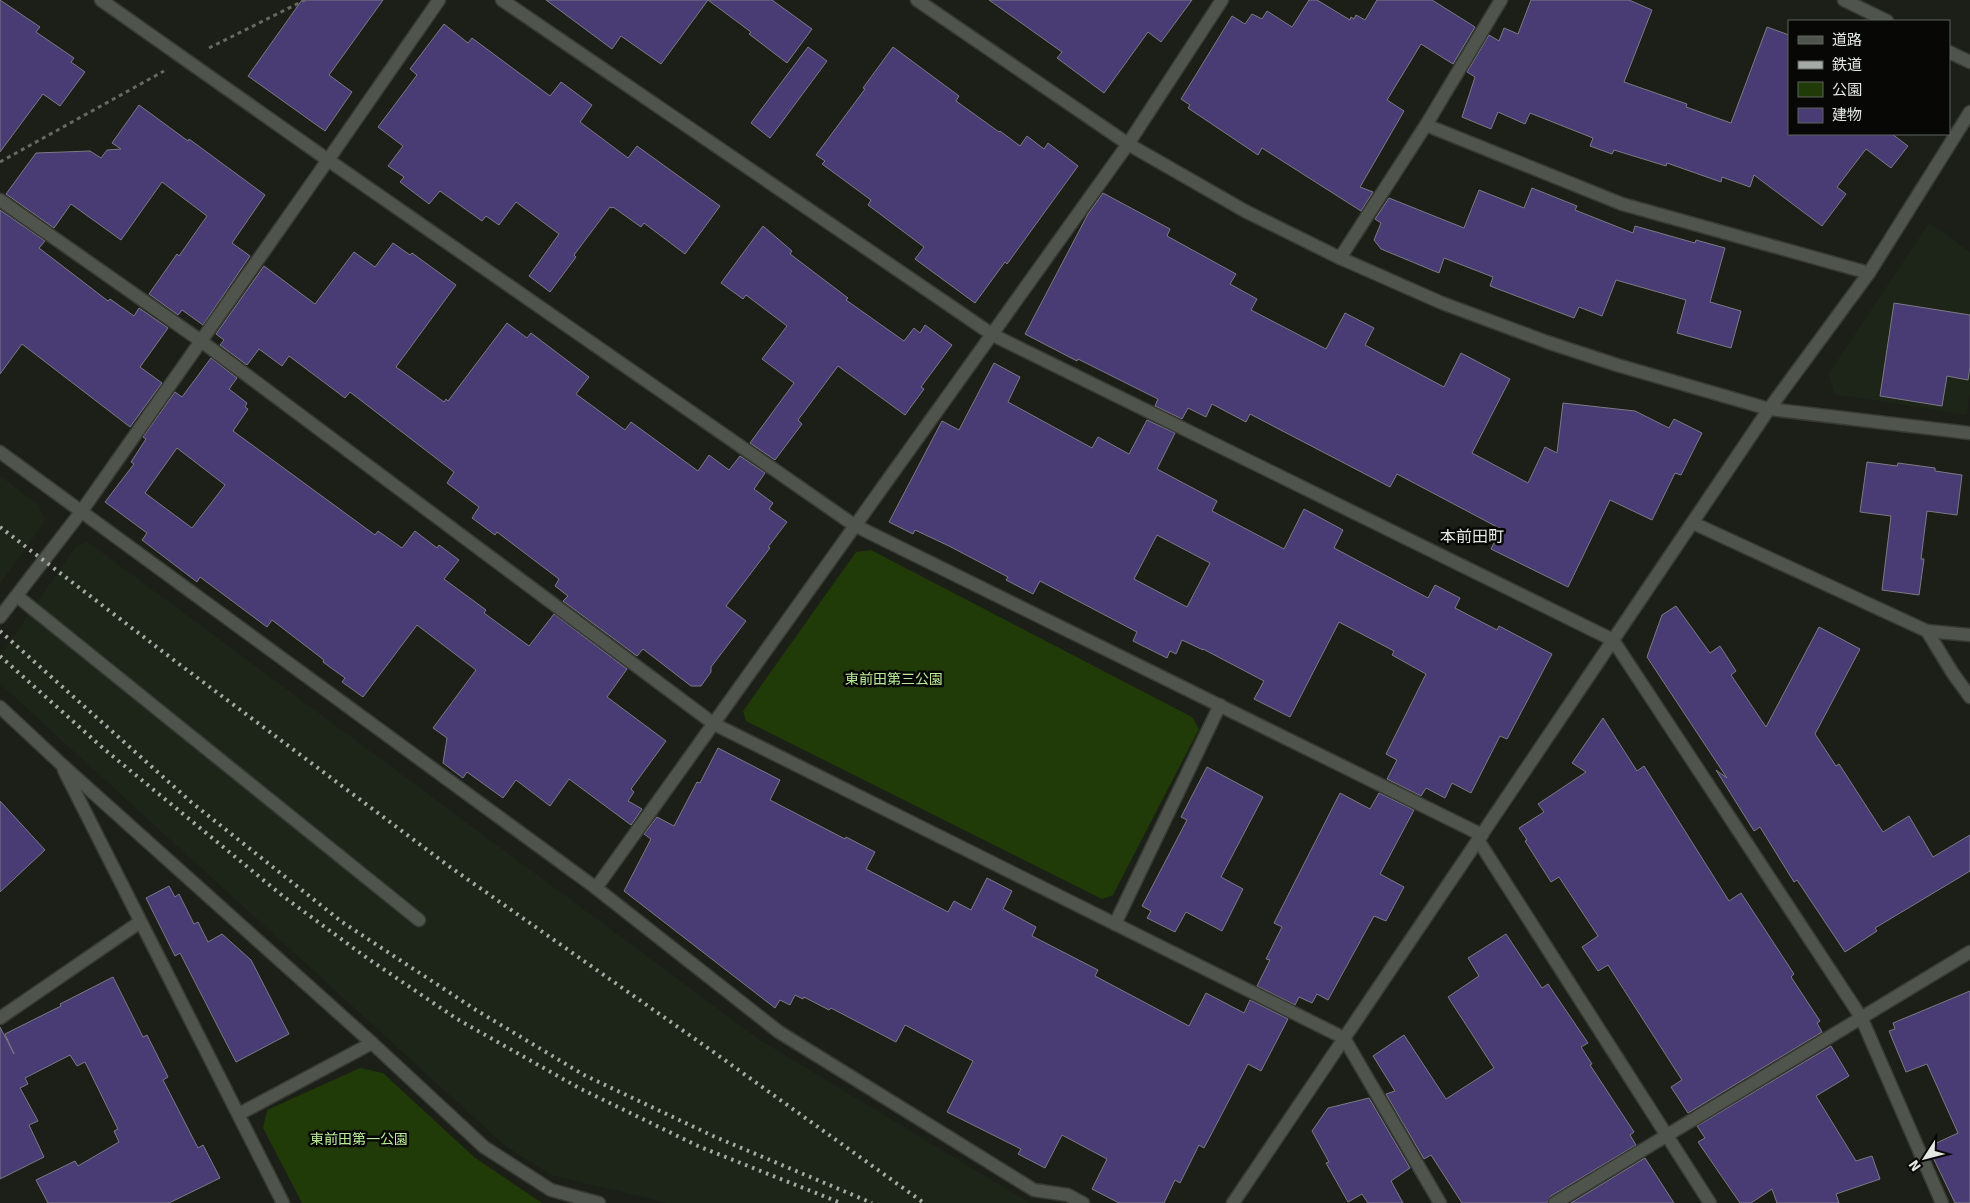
<svg xmlns="http://www.w3.org/2000/svg" width="1970" height="1203" viewBox="0 0 1970 1203" font-family="Signika,'Noto Sans JP',sans-serif">
	<style>
		.built { fill: #1d2518 }
		.green { fill: #203a08 }
		.building { fill: #493b73; stroke: #7c7a85; fill-rule: evenodd }
		.lines { fill: none; stroke-linecap: round; stroke-linejoin: round }
		.lane-casing { stroke: #373a35; stroke-width: 15 }
		.street-casing { stroke: #373a35; stroke-width: 15 }
		.secondary-casing { stroke: #373a35; stroke-width: 15 }
		.path { stroke: #656963; stroke-width: 3; stroke-dasharray: 4 4; stroke-linecap: butt }
		.lane { stroke: #4f554c; stroke-width: 12 }
		.street { stroke: #4f554c; stroke-width: 12 }
		.secondary { stroke: #4f554c; stroke-width: 12 }
		.rail { stroke: #a6aaa4; stroke-width: 4; stroke-dasharray: 2.5 5; stroke-linecap: butt }
		.labels { text-anchor: middle; dominant-baseline: central; stroke-width: 5; stroke-linejoin: round; paint-order: stroke }
		.park-label { font-size: 14px; fill: #b9ec97; stroke: #070806 }
		.quarter-label { font-size: 16px; fill: #e4e8e3; stroke: #070806 }
	</style>
	<rect width="100%" height="100%" fill="#1b1f18"/>
	<g class="built">
		<polygon points="1929,223 1970,252 1970,392 1967,415 1834,394 1829,373"/>
		<polygon points="0,476 39,505 45,521 0,584"/>
		<polygon points="88,542 760,1040 1030,1203 668,1203 551,1175 504,1145 0,684 0,656 76,546"/>
	</g>
	<g class="green">
		<polygon points="871,550 1192,717 1199,729 1113,895 1102,899 746,721 743,711 856,552"/>
		<polygon points="360,1068 383,1073 474,1157 542,1203 302,1203 263,1128 267,1110"/>
	</g>
	<g class="building">
		<polygon points="0,0 40,27 36,32 74,58 71,62 85,72 60,106 43,94 0,152"/>
		<polygon points="302,0 383,0 329,75 352,92 325,131 248,76"/>
		<polygon points="546,0 772,0 812,29 787,63 749,34 751,32 708,0 661,64 621,36 612,49"/>
		<polygon points="989,0 1192,0 1161,42 1148,32 1104,93 1057,58 1062,52"/>
		<polygon points="1309,0 1317,0 1350,20 1351,17 1354,19 1356,15 1365,20 1377,0 1432,0 1475,27 1453,64 1421,44 1387,100 1404,111 1360,187 1373,192 1361,211 1262,148 1258,155 1188,108 1190,105 1181,99 1232,16 1245,24 1252,14 1262,19 1267,11 1292,27"/>
		<polygon points="1531,0 1629,0 1652,10 1624,82 1687,104 1686,107 1731,123 1767,27 1789,35 1789,134 1892,134 1908,146 1891,168 1866,149 1837,187 1846,194 1822,226 1754,175 1750,187 1722,177 1721,182 1667,163 1666,166 1614,150 1612,154 1590,146 1593,138 1530,113 1525,124 1498,112 1491,129 1462,117 1475,77 1467,72 1489,35 1499,41 1504,28 1518,34"/>
		<polygon points="444,24 468,43 472,38 550,96 561,82 592,105 580,122 628,158 637,146 720,206 685,254 644,223 641,227 613,207 612,208 610,207 574,255 576,257 550,292 529,276 559,234 516,202 499,225 486,216 482,221 440,191 429,204 400,182 404,177 388,166 403,146 378,127 417,75 410,69"/>
		<polygon points="808,47 827,61 770,138 751,123"/>
		<polygon points="893,47 959,96 956,101 999,132 1000,131 1020,146 1027,136 1044,149 1048,143 1078,166 1007,264 1005,262 975,303 915,259 924,247 868,205 871,200 822,164 825,161 816,155 865,89 863,88"/>
		<polygon points="139,105 188,141 189,139 265,195 232,243 250,256 203,325 182,310 178,315 149,294 177,254 179,256 207,216 162,182 121,240 71,204 54,228 6,194 36,153 90,151 101,158 107,150 121,149 112,143"/>
		<polygon points="1532,188 1577,206 1575,210 1633,233 1635,226 1695,243 1696,240 1725,248 1710,302 1741,311 1731,348 1677,333 1686,300 1616,280 1602,316 1579,307 1574,318 1490,286 1493,277 1444,258 1439,273 1381,249 1374,240 1381,223 1375,219 1389,198 1464,228 1479,190 1524,208"/>
		<polygon points="1103,193 1170,229 1167,236 1236,274 1230,284 1257,299 1251,310 1326,349 1345,313 1374,328 1365,345 1444,387 1461,353 1510,379 1472,453 1528,483 1545,447 1557,453 1563,403 1635,411 1669,428 1674,419 1702,433 1681,475 1675,473 1652,520 1610,500 1568,587 1491,549 1501,529 1397,474 1390,487 1250,414 1246,422 1212,404 1206,417 1188,408 1182,419 1155,406 1158,399 1078,359 1077,361 1025,334 1088,214"/>
		<polygon points="0,210 45,241 39,248 108,301 110,299 134,316 139,308 168,328 140,367 162,383 130,427 22,344 0,374"/>
		<polygon points="763,226 792,251 790,254 848,298 846,300 904,341 914,328 920,333 925,325 952,345 921,387 924,389 905,415 838,366 798,420 802,424 775,460 750,443 794,383 762,359 787,326 746,295 743,299 721,283"/>
		<polygon points="393,243 410,255 412,253 456,285 396,367 444,402 446,399 448,401 507,323 527,338 531,333 589,377 576,394 625,430 631,422 698,471 709,455 729,470 740,456 765,473 754,489 773,503 769,509 787,522 768,547 770,548 726,606 746,621 711,667 711,672 701,686 691,686 643,649 637,656 563,601 568,596 555,586 559,579 497,532 495,535 472,518 479,507 447,483 454,472 350,392 345,398 289,356 282,366 259,349 247,365 220,345 224,340 216,334 264,266 315,304 354,252 375,267"/>
		<polygon points="1894,303 1970,315 1970,367 1968,380 1947,376 1942,406 1880,396"/>
		<path d="M211,358L237,378L229,389L247,403L245,407L248,409L233,431L375,535L378,531L402,548L415,531L437,548L439,545L459,560L444,579L486,610L484,613L529,646L554,614L627,669L607,697L666,741L631,789L634,792L628,801L642,809L631,825L569,779L550,806L516,780L503,798L467,772L463,778L443,763L447,738L433,728L476,670L417,625L363,697L342,682L345,678L323,662L324,660L272,620L267,627L200,577L197,582L142,540L147,533L105,502L134,464L131,462L146,439L143,437L175,392L182,397ZM177,448L225,485L192,528L145,493Z"/>
		<path d="M994,363L1020,377L1008,402L1092,448L1098,437L1129,454L1147,420L1175,433L1157,469L1217,501L1212,511L1284,549L1304,509L1343,530L1334,548L1428,598L1435,585L1460,598L1455,608L1497,630L1499,626L1552,654L1507,739L1500,736L1471,793L1452,783L1445,798L1426,788L1421,796L1387,779L1397,760L1386,754L1426,674L1392,655L1394,651L1339,622L1290,717L1254,699L1264,681L1203,649V650L1182,640L1176,654L1170,651L1167,658L1133,641L1137,632L1040,581L1033,594L1006,580L1008,577L949,546L915,530L913,534L889,522L942,421L959,430ZM1157,535L1210,563L1187,607L1134,579Z"/>
		<polygon points="1867,462 1897,466 1898,463 1935,468 1935,471 1962,475 1957,515 1927,511 1921,559 1924,559 1919,595 1882,590 1891,516 1860,512"/>
		<polygon points="1676,606 1710,653 1720,646 1736,671 1731,675 1766,727 1819,627 1860,649 1815,734 1836,766 1839,764 1883,832 1909,816 1933,857 1970,835 1970,871 1875,928 1877,931 1845,952 1797,880 1794,882 1760,827 1754,831 1716,770 1727,778 1647,657 1662,615"/>
		<polygon points="1603,718 1637,771 1644,766 1729,901 1741,893 1794,974 1791,977 1820,1021 1817,1023 1822,1032 1688,1113 1671,1087 1682,1080 1608,965 1598,971 1582,947 1598,936 1559,877 1551,882 1525,841 1527,840 1519,828 1544,812 1538,804 1586,772 1572,763"/>
		<polygon points="718,748 780,780 770,800 845,839 846,837 875,852 866,869 948,912 954,901 971,910 987,878 1012,891 1003,909 1036,927 1032,936 1098,970 1095,976 1189,1026 1206,993 1244,1013 1250,1000 1288,1019 1261,1071 1248,1064 1204,1148 1199,1145 1180,1183 1175,1180 1164,1203 1119,1203 1092,1189 1107,1159 1062,1135 1045,1168 1018,1154 1021,1149 947,1112 973,1061 905,1025 896,1042 831,1008 829,1010 804,997 803,999 795,995 790,1005 780,1000 775,1008 624,891 651,839 644,834 657,817 674,826 697,782 700,783"/>
		<polygon points="1207,767 1263,797 1221,877 1243,889 1222,931 1186,912 1175,932 1147,918 1151,911 1142,906 1187,820 1181,817"/>
		<polygon points="1340,793 1370,809 1379,793 1414,810 1380,874 1404,887 1386,921 1374,916 1328,1000 1317,994 1312,1003 1299,997 1295,1005 1257,986 1270,960 1266,959 1282,927 1274,923"/>
		<polygon points="0,801 45,850 0,892"/>
		<polygon points="169,886 175,897 179,894 194,924 198,922 208,942 222,934 251,960 289,1034 236,1062 180,953 175,956 146,898"/>
		<polygon points="1506,934 1542,988 1548,984 1588,1043 1581,1047 1592,1064 1590,1065 1634,1132 1630,1135 1636,1145 1551,1196 1547,1203 1462,1203 1431,1155 1424,1159 1386,1094 1395,1091 1373,1056 1404,1035 1446,1099 1494,1068 1448,997 1479,976 1468,958"/>
		<polygon points="113,977 143,1037 147,1035 168,1077 163,1080 198,1148 203,1145 220,1178 169,1203 48,1203 36,1180 75,1161 78,1166 119,1142 114,1131 118,1129 85,1062 77,1066 70,1055 25,1078 28,1084 20,1088 38,1121 29,1125 44,1157 0,1179 0,1027 14,1054 5,1034 61,1006 60,1004"/>
		<polygon points="1970,991 1970,1203 1955,1203 1928,1147 1958,1133 1927,1064 1906,1072 1889,1031 1895,1029 1893,1023"/>
		<polygon points="1831,1046 1849,1076 1816,1096 1856,1161 1872,1156 1880,1179 1836,1194 1839,1203 1777,1203 1772,1189 1751,1203 1740,1203 1698,1142 1705,1138 1697,1126"/>
		<polygon points="1369,1098 1410,1168 1391,1181 1403,1203 1368,1203 1362,1194 1348,1202 1326,1163 1329,1162 1312,1131 1328,1108"/>
		<polygon points="1645,1158 1674,1203 1571,1203"/>
	</g>
	<g class="lines">
		<defs>
			<polyline id="lane" points="17,596 419,920"/>
			<g id="street">
				<polyline points="101,0 328,160 854,525 1482,835"/>
				<polyline points="502,0 993,335 1613,640 1861,1017 1942,1203"/>
				<polyline points="1844,0 1887,21"/>
				<polyline points="1949,52 1970,62"/>
				<polyline points="1426,125 1622,204 1869,273"/>
				<polyline points="0,200 201,341 714,724 1344,1038 1440,1203"/>
				<polyline points="1340,258 1426,125 1501,0"/>
				<polyline points="0,452 596,888 1128,144 1222,0"/>
				<polyline points="1693,523 1927,631 1970,635"/>
				<polyline points="0,617 81,512 328,160 439,0"/>
				<polyline points="1927,631 1952,672 1970,697"/>
				<polyline points="0,707 60,763 372,1043 484,1147 551,1190 599,1203"/>
				<polyline points="64,770 283,1203"/>
				<polyline points="1478,840 1710,1203"/>
				<polyline points="596,888 779,1032 1034,1190 1068,1195 1083,1203"/>
				<polyline points="1115,924 1220,705"/>
				<polyline points="0,1018 140,922"/>
				<polyline points="239,1114 372,1043"/>
				<polyline points="1555,1203 1970,952"/>
			</g>
			<g id="secondary">
				<polyline points="917,0 1128,144 1245,211 1340,258 1442,303 1547,342 1617,365 1769,409 1970,433"/>
				<polyline points="1233,1203 1769,409 1869,273 1970,112"/>
			</g>
		</defs>
		<use href="#lane" class="lane-casing"/>
		<use href="#street" class="street-casing"/>
		<use href="#secondary" class="secondary-casing"/>
		<g class="path">
			<polyline points="209,48 305,0"/>
			<polyline points="0,162 164,71"/>
		</g>
		<use href="#lane" class="lane"/>
		<use href="#street" class="street"/>
		<use href="#secondary" class="secondary"/>
		<g class="rail">
			<polyline points="0,527 175,661 450,867 705,1046 924,1203"/>
			<polyline points="0,631 191,802 342,922 476,1010 584,1075 713,1136 872,1203"/>
			<polyline points="0,656 104,749 284,897 367,958 457,1019 579,1088 698,1146 841,1203"/>
		</g>
	</g>
	<g class="labels">
		<g class="park-label">
			<text x="894" y="679">東前田第三公園</text>
			<text x="359" y="1139">東前田第一公園</text>
		</g>
		<g class="quarter-label">
			<text x="1472" y="537">本前田町</text>
		</g>
	</g>
	<rect x="1788" y="20" width="162" height="115" fill="#070806" stroke="#5f625e"/>
	<rect x="1798" y="36" width="25" height="8" fill="#4f554c" stroke="#5f625e"/>
	<text x="1832" y="45" font-size="15" fill="#e4e8e3">道路</text>
	<rect x="1798" y="61" width="25" height="8" fill="#a6aaa4" stroke="#5f625e"/>
	<text x="1832" y="70" font-size="15" fill="#e4e8e3">鉄道</text>
	<rect x="1798" y="82" width="25" height="15" fill="#203a08" stroke="#5f625e"/>
	<text x="1832" y="95" font-size="15" fill="#e4e8e3">公園</text>
	<rect x="1798" y="108" width="25" height="15" fill="#493b73" stroke="#5f625e"/>
	<text x="1832" y="120" font-size="15" fill="#e4e8e3">建物</text>
	<g transform="translate(1925 1158) rotate(234)" stroke="#070806" stroke-width="4" paint-order="stroke">
	<path d="M0-4L9 19L0 12L-9 19Z" fill="#e4e8e3"/>
	<text y="-8" font-size="14" font-weight="bold" text-anchor="middle" fill="#e4e8e3">N</text>
	</g>
</svg>
